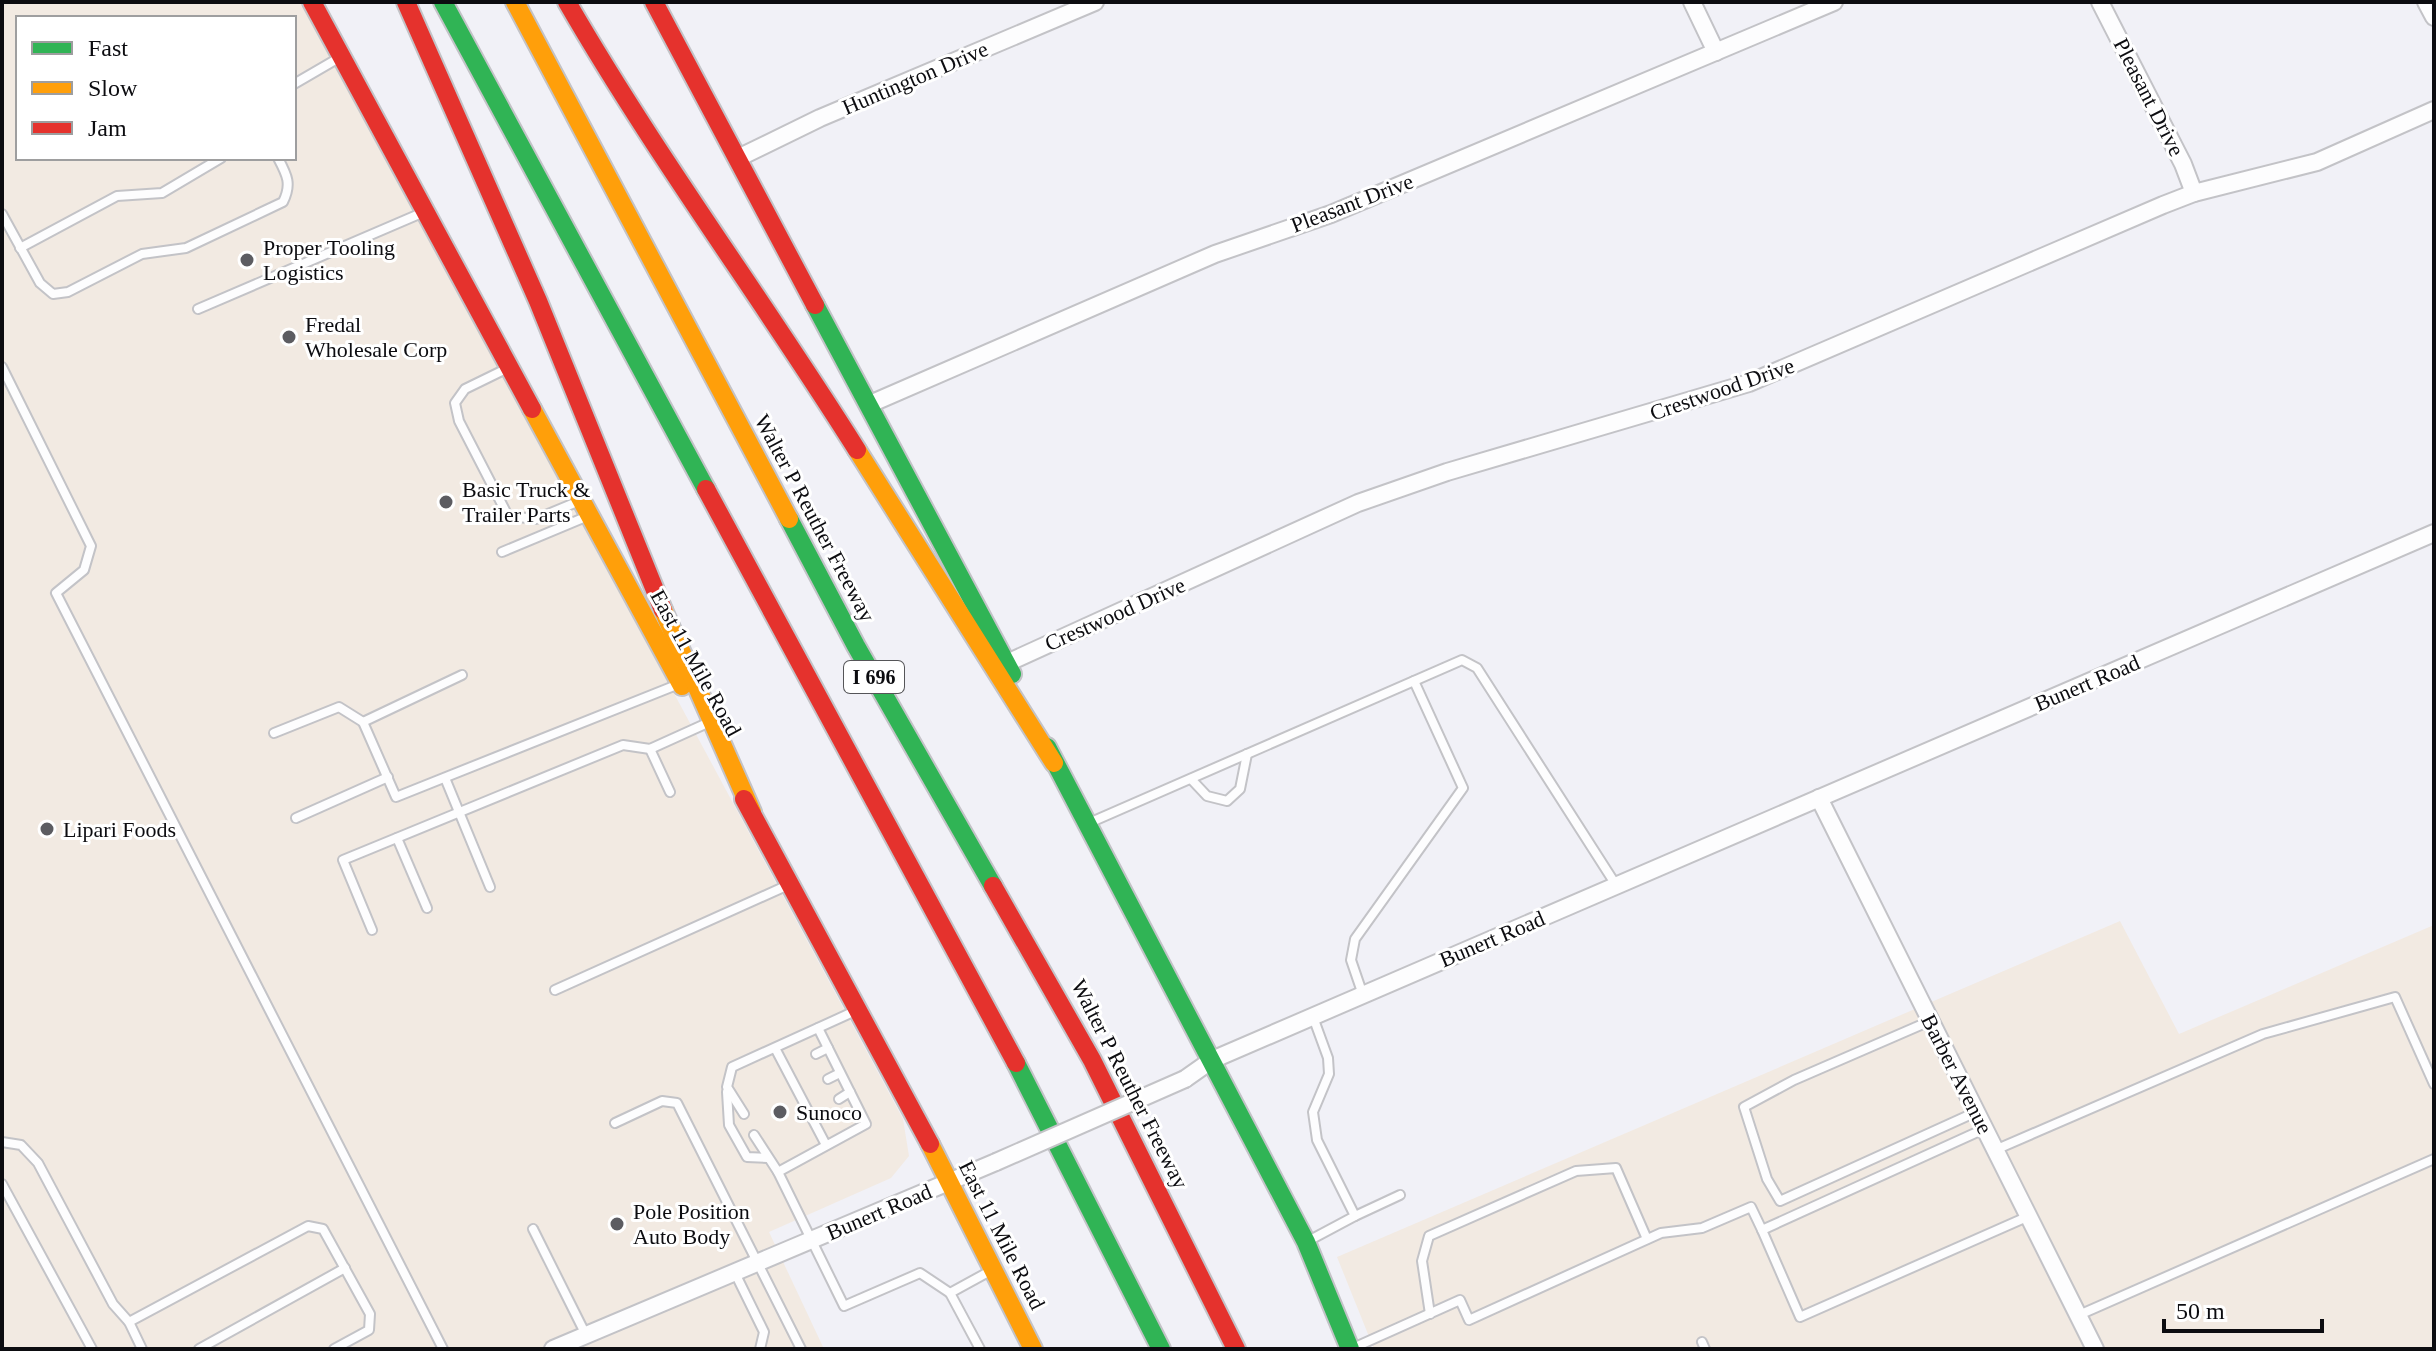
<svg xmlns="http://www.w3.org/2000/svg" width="2436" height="1351" viewBox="0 0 2436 1351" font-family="Georgia,serif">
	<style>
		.industrial { fill: #f2eae2; fill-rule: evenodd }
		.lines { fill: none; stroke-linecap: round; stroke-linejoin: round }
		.lane-casing { stroke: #c3c3c7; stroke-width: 12 }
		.street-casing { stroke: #c3c3c7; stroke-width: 20 }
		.fast-casing { stroke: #c3c3c7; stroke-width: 22 }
		.slow-casing { stroke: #c3c3c7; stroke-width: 22 }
		.jam-casing { stroke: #c3c3c7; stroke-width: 22 }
		.lane { stroke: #fdfdfe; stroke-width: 8 }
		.street { stroke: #fdfdfe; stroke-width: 16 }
		.fast { stroke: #30b455; stroke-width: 18 }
		.slow { stroke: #ff9f0a; stroke-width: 18 }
		.jam { stroke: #e5322d; stroke-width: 18 }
		.street-bridge-casing { stroke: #c3c3c7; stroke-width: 20; stroke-linecap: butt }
		.street-bridge { stroke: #fdfdfe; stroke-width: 16 }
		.poi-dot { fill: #5c5c61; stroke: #fff; stroke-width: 3 }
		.labels { text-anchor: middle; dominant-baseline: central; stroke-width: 6; stroke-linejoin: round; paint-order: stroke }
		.shield { fill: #fff; stroke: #555558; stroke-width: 2 }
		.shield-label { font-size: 20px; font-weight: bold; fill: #0c0c10 }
		.street-label { font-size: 22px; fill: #0c0c10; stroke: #fff }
		.poi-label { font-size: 22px; fill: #0c0c10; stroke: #fff; text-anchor: start }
	</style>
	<rect width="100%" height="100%" fill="#f1f1f7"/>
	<g class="industrial">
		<path d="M2,2H302L903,1119L909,1156L891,1178L769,1232L824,1349H2ZM18,18H294V158H18Z"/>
		<polygon points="2120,921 2179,1034 2434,925 2434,1349 1374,1349 1337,1257"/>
	</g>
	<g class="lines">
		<defs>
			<g id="lane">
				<polyline points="294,84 337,59"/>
				<path d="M2,214L40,283L53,294L68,292L142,254L186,248L283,202C292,184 287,175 278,158"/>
				<polyline points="20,248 117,196 162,193 221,158"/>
				<polyline points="198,309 424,212"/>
				<polyline points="2,367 91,546 84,570 56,593 443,1349"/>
				<polyline points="508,368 465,389 455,403 459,421 508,516 536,519 577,502"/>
				<polyline points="502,552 588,516"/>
				<polyline points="462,675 363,722 396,797 679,684"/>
				<polyline points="274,733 339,707 363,722"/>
				<polyline points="650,749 670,792"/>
				<polyline points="445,778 490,887"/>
				<polyline points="1191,779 1207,796 1227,801 1240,789 1247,754"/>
				<polyline points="296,818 388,777"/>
				<polyline points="1089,823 1462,660 1477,668 1616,885"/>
				<polyline points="397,838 427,908"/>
				<polyline points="372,930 343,860 623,745 650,749 703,725"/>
				<polyline points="555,990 786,886"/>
				<polyline points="1363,995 1351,960 1355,939 1463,788 1414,681"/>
				<polyline points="1930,1021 1794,1080 1744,1107 1767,1179 1780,1201 1976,1112"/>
				<polyline points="775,1048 826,1145"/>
				<polyline points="816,1054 828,1048"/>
				<polyline points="828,1079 840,1073"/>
				<polyline points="727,1092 729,1125 747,1157 767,1158"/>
				<polyline points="839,1099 850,1092"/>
				<polyline points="744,1114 727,1087 732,1067 853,1012"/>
				<polyline points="615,1123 662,1101 677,1103 801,1349"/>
				<polyline points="1984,1129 1762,1230 1800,1317 2029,1216"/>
				<polyline points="754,1135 778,1172 844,1306 920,1273 950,1293"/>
				<polyline points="2,1142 21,1145 38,1163 113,1304 129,1322"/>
				<polyline points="1995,1150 2263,1034 2395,997 2434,1084"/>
				<polyline points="778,1172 866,1124 818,1028"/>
				<polyline points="2,1184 92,1349"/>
				<polyline points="1355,1216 1400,1195"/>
				<polyline points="533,1229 586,1335"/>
				<polyline points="1310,1240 1355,1216 1317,1140 1313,1112 1329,1074 1328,1058 1313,1017"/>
				<polyline points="735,1273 764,1332 760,1349"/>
				<polyline points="1430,1314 1422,1261 1429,1236 1576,1171 1616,1168 1647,1239"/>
				<polyline points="2079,1315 2434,1159"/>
				<polyline points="1702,1342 1705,1349"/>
				<polyline points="142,1349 129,1322 308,1226 323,1229 370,1314 369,1330 334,1349"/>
				<polyline points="199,1349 345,1268"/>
				<polyline points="980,1349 950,1293 992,1270"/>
				<polyline points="1351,1349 1460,1300 1469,1320 1661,1233 1702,1228 1751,1207 1762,1230"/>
			</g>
			<g id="street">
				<polyline points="1692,2 1716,52"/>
				<polyline points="2100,2 2183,164 2194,193"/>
				<polyline points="2426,2 2434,17"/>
				<polyline points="738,158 820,118 1095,2"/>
				<polyline points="870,404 1215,254 1331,214 1834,2"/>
				<polyline points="1007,663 1358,503 1447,472 1749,383 2163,205 2194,193 2317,162 2434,110"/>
				<polyline points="1819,798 2095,1349"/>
				<polyline points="1185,1079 1212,1060 2434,533"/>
				<polyline points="553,1349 996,1162"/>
			</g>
			<g id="fast">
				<polyline points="443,2 706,489"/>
				<polyline points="815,305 1012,674"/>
				<polyline points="789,519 856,646 993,886"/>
				<polyline points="1047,747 1306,1242 1350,1349"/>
				<polyline points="1016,1063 1161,1349"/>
			</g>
			<g id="slow">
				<polyline points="515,2 789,519"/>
				<polyline points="532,409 682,686"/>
				<polyline points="857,450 1054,763"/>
				<polyline points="663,610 752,812"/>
				<polyline points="930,1144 1033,1349"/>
			</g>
			<g id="jam">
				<polyline points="312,2 532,409"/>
				<polyline points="406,2 538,301 663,610"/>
				<path d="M567,2C656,156 763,300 857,450"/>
				<polyline points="654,2 815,305"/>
				<polyline points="706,489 1016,1063"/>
				<polyline points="744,799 930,1144"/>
				<polyline points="993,886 1092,1060 1236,1349"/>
			</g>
		</defs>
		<use href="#lane" class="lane-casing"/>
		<use href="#street" class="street-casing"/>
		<use href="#fast" class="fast-casing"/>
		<use href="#slow" class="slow-casing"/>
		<use href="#jam" class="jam-casing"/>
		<use href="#lane" class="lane"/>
		<use href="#street" class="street"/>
		<use href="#fast" class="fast"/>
		<use href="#slow" class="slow"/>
		<use href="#jam" class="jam"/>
		<defs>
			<polyline id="street-bridge" points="996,1162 1185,1079"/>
		</defs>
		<use href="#street-bridge" class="street-bridge-casing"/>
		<use href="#street-bridge" class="street-bridge"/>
	</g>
	<g class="poi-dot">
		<circle cx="247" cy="260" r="8"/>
		<circle cx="289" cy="337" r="8"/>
		<circle cx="446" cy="502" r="8"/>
		<circle cx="47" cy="829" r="8"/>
		<circle cx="780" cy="1112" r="8"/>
		<circle cx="617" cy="1224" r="8"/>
	</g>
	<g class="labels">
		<rect class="shield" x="844" y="661" width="60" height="32" rx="6"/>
		<g class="shield-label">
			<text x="874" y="677">I 696</text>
		</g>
		<g class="street-label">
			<text transform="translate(915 78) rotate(-23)">Huntington Drive</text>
			<text transform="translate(2149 97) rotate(63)">Pleasant Drive</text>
			<text transform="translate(1352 203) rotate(-21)">Pleasant Drive</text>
			<text transform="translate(1722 389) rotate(-19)">Crestwood Drive</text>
			<text transform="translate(815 518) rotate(62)">Walter P Reuther Freeway</text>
			<text transform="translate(1115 614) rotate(-24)">Crestwood Drive</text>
			<text transform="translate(696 663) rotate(61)">East 11 Mile Road</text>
			<text transform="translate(2087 683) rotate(-23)">Bunert Road</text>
			<text transform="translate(1492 939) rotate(-23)">Bunert Road</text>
			<text transform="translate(1957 1074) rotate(63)">Barber Avenue</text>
			<text transform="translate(1130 1084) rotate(63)">Walter P Reuther Freeway</text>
			<text transform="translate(879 1212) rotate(-23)">Bunert Road</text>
			<text transform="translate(1002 1235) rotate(63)">East 11 Mile Road</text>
		</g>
		<g class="poi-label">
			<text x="263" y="247">Proper Tooling<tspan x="263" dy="25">Logistics</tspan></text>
			<text x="305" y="324">Fredal<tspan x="305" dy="25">Wholesale Corp</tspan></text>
			<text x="462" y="489">Basic Truck &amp;<tspan x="462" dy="25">Trailer Parts</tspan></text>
			<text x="63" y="829">Lipari Foods</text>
			<text x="796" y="1112">Sunoco</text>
			<text x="633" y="1211">Pole Position<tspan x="633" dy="25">Auto Body</tspan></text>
		</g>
	</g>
	<rect width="2436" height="1351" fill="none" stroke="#0c0c10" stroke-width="8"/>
	<rect x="16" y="16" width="280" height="144" fill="#ffffff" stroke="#9e9e9f" stroke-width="2"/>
	<rect x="32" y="42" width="40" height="12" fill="#30b455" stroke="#9e9e9f" stroke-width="2"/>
	<text x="88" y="56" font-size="24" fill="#0c0c10">Fast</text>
	<rect x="32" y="82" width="40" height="12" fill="#ff9f0a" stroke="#9e9e9f" stroke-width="2"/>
	<text x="88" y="96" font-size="24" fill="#0c0c10">Slow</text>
	<rect x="32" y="122" width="40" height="12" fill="#e5322d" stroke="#9e9e9f" stroke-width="2"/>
	<text x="88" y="136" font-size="24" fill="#0c0c10">Jam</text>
	<path d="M2164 1319v12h158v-12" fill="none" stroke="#0c0c10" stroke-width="4"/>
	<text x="2176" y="1319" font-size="24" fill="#0c0c10" stroke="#ffffff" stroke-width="6" paint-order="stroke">50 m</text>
</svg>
